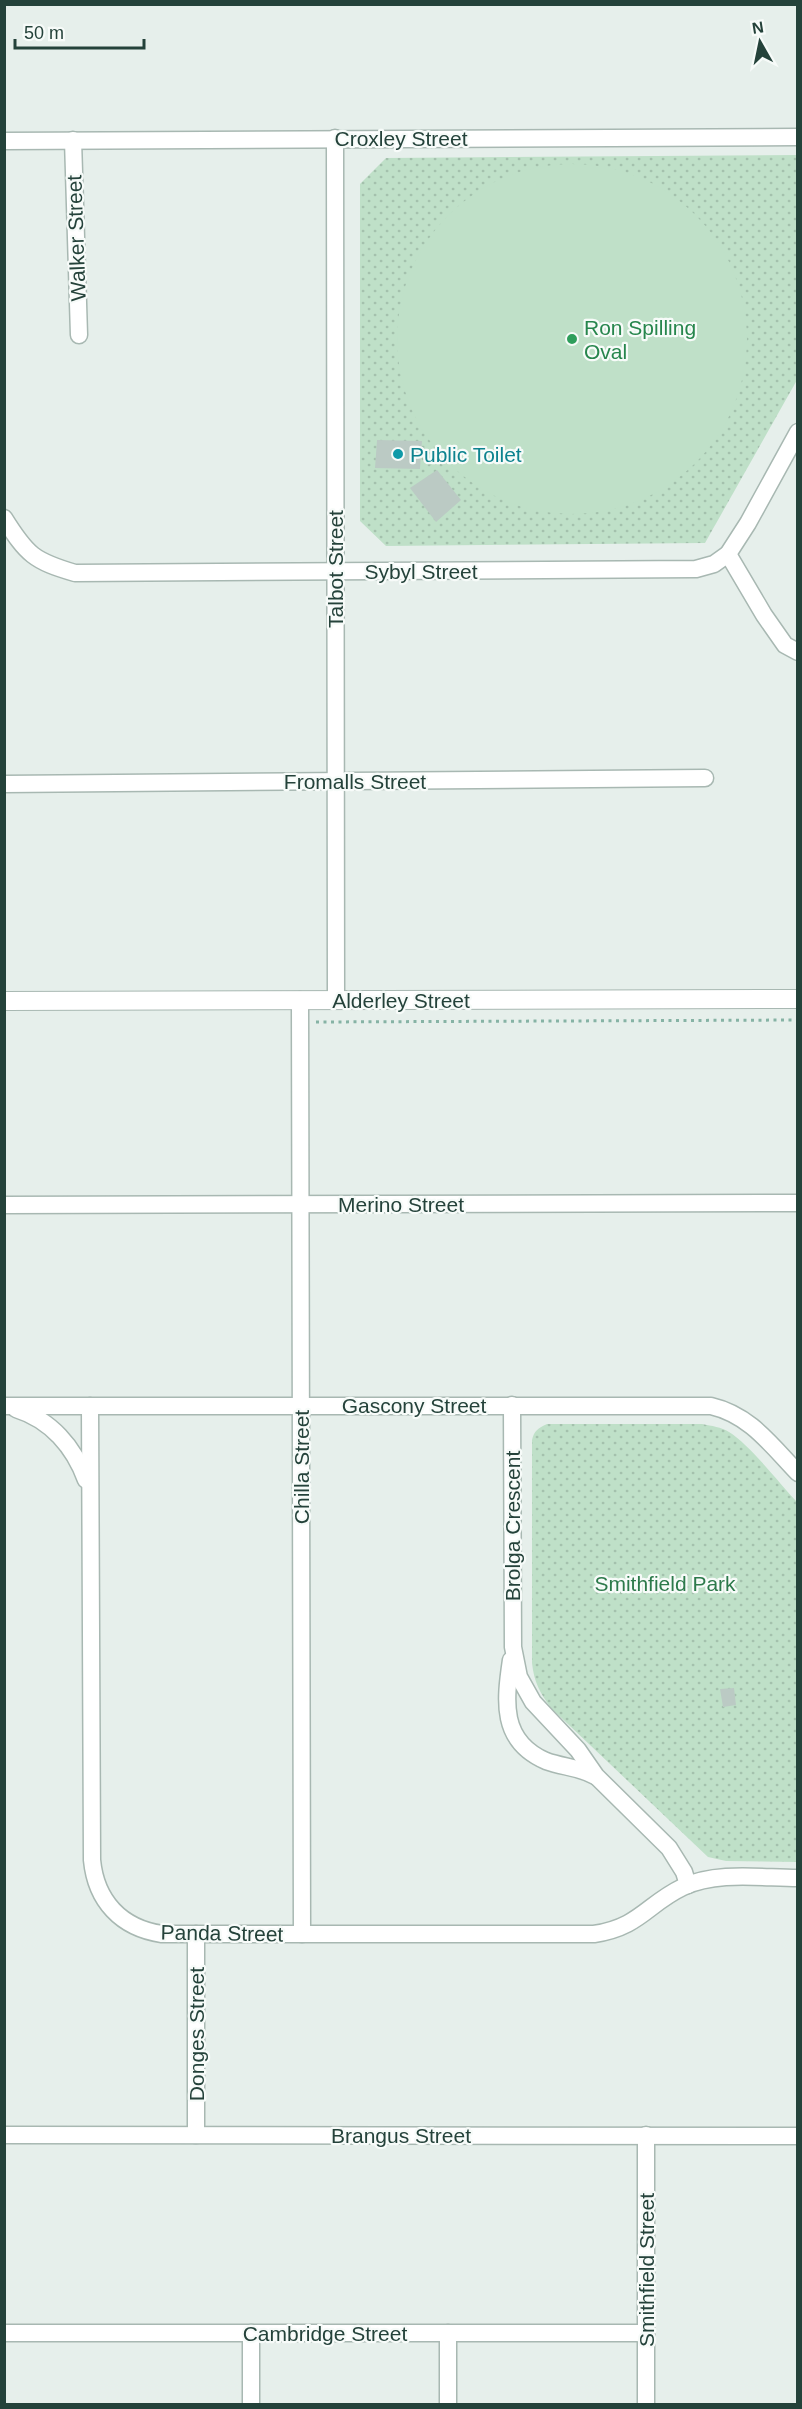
<svg xmlns="http://www.w3.org/2000/svg" width="802" height="2409" viewBox="0 0 802 2409" font-family="Arial,sans-serif">
	<style>
		.park { fill: url(#park-dots) }
		.garden { fill: #bfe0c8 }
		.building { fill: #bbcac4 }
		.lines { fill: none; stroke-linecap: round; stroke-linejoin: round }
		.minor-casing { stroke: #a8b8b2; stroke-width: 19 }
		.tertiary-casing { stroke: #a8b8b2; stroke-width: 20 }
		.path { stroke: #86b3a5; stroke-width: 3; stroke-dasharray: 3 4.5; stroke-linecap: butt }
		.minor { stroke: #fff; stroke-width: 16 }
		.tertiary { stroke: #fff; stroke-width: 18 }
		.leisure-dot { fill: #2e9e5b; stroke: #f7fbf9; stroke-width: 2 }
		.culture-dot { fill: #0f9aa8; stroke: #f7fbf9; stroke-width: 2 }
		.labels { text-anchor: middle; dominant-baseline: central; stroke-width: 4.5; stroke-linejoin: round; paint-order: stroke }
		.street-label { font-size: 21px; fill: #24423a; stroke: #f7fbf9 }
		.leisure-label { font-size: 21px; fill: #27864d; stroke: #f7fbf9; text-anchor: start }
		.culture-label { font-size: 21px; fill: #0d838f; stroke: #f7fbf9; text-anchor: start }
		.park-label { font-size: 21px; fill: #2d7a4b; stroke: #f7fbf9 }
	</style>
	<defs>
		<pattern id="park-dots" width="8" height="8" patternUnits="userSpaceOnUse" patternTransform="scale(1.5)"><rect width="8" height="8" fill="#bfe0c8"/><path d="M2 2h.1M6 6h.1" fill="none" stroke="#a4c1ad" stroke-width="1.8" stroke-linecap="round"/></pattern>
	</defs>
	<rect width="100%" height="100%" fill="#e6efeb"/>
	<g class="park">
		<polygon points="797,155 797,380 705,543 386,546 360,521 360,184 386,158"/>
		<path d="M547,1424H702C712,1426 721,1427 729,1432C749,1444 780,1484 797,1502V1862L726,1861L708,1857L551,1708C540,1693 534,1682 532,1663V1440C534,1431 538,1428 547,1424Z"/>
	</g>
	<circle class="garden" cx="572" cy="339" r="175"/>
	<g class="building">
		<polygon points="377,440 422,441 420,469 375,468"/>
		<polygon points="437,470 461,500 436,522 410,488"/>
		<polygon points="734,1688 736,1705 723,1707 720,1689"/>
	</g>
	<g class="lines">
		<defs>
			<g id="minor">
				<polyline points="335,138 336,1000"/>
				<polyline points="73,140 79,335"/>
				<polyline points="4,141 798,137"/>
				<path d="M4,518C27,555 34,561 75,573L696,569L714,564L728,554L748,523L798,432"/>
				<polyline points="728,554 764,615 785,645 798,652"/>
				<polyline points="4,784 705,778"/>
				<polyline points="300,1000 302,1934"/>
				<polyline points="4,1205 798,1203"/>
				<polyline points="512,1405 513,1647 519,1677 533,1702 578,1750 596,1776 669,1848 684,1872 688,1885"/>
				<path d="M4,1406H711C750,1415 771,1445 798,1473"/>
				<path d="M90,1406L92,1860C96,1901 121,1928 162,1934H594C640,1927 647,1904 683,1887C717,1871 761,1878 798,1878"/>
				<path d="M16,1409C51,1420 74,1447 86,1480"/>
				<path d="M511,1660C505,1701 500,1741 546,1761C562,1767 579,1767 595,1776"/>
				<polyline points="4,2135 798,2136"/>
				<polyline points="196,2135 196,1934"/>
				<polyline points="4,2333 646,2333"/>
				<polyline points="251,2404 251,2333"/>
				<polyline points="448,2404 448,2333"/>
				<polyline points="646,2404 646,2135"/>
			</g>
			<polyline id="tertiary" points="4,1001 798,999"/>
		</defs>
		<use href="#minor" class="minor-casing"/>
		<use href="#tertiary" class="tertiary-casing"/>
		<polyline class="path" points="316,1022 798,1020"/>
		<use href="#minor" class="minor"/>
		<use href="#tertiary" class="tertiary"/>
	</g>
	<circle class="leisure-dot" cx="572" cy="339" r="6"/>
	<circle class="culture-dot" cx="398" cy="454" r="6"/>
	<g class="labels">
		<g class="street-label">
			<text x="401" y="138">Croxley Street</text>
			<text transform="translate(76 238) rotate(-92)">Walker Street</text>
			<text transform="translate(335 569) rotate(-90)">Talbot Street</text>
			<text x="421" y="571">Sybyl Street</text>
			<text x="355" y="781">Fromalls Street</text>
			<text x="401" y="1000">Alderley Street</text>
			<text x="401" y="1204">Merino Street</text>
			<text x="414" y="1405">Gascony Street</text>
			<text transform="translate(301 1467) rotate(-90)">Chilla Street</text>
			<text transform="translate(512 1526) rotate(-90)">Brolga Crescent</text>
			<text transform="translate(222 1933) rotate(1)">Panda Street</text>
			<text transform="translate(196 2034) rotate(-90)">Donges Street</text>
			<text x="401" y="2135">Brangus Street</text>
			<text transform="translate(646 2270) rotate(-90)">Smithfield Street</text>
			<text x="325" y="2333">Cambridge Street</text>
		</g>
		<g class="leisure-label">
			<text x="584" y="327">Ron Spilling<tspan x="584" dy="24">Oval</tspan></text>
		</g>
		<g class="culture-label">
			<text x="410" y="454">Public Toilet</text>
		</g>
		<g class="park-label">
			<text x="665" y="1583">Smithfield Park</text>
		</g>
	</g>
	<rect width="802" height="2409" fill="none" stroke="#24423a" stroke-width="12"/>
	<g transform="translate(760 42) rotate(351)" stroke="#f7fbf9" stroke-width="4.5" paint-order="stroke">
	<path d="M0-4.5L10 22L0 15L-10 22Z" fill="#24423a"/>
	<text y="-9" font-size="16" font-weight="bold" text-anchor="middle" fill="#24423a">N</text>
	</g>
	<path d="M15 39v9h129v-9" fill="none" stroke="#24423a" stroke-width="3"/>
	<text x="24" y="39" font-size="18" fill="#24423a" stroke="#f7fbf9" stroke-width="4.5" paint-order="stroke">50 m</text>
</svg>
